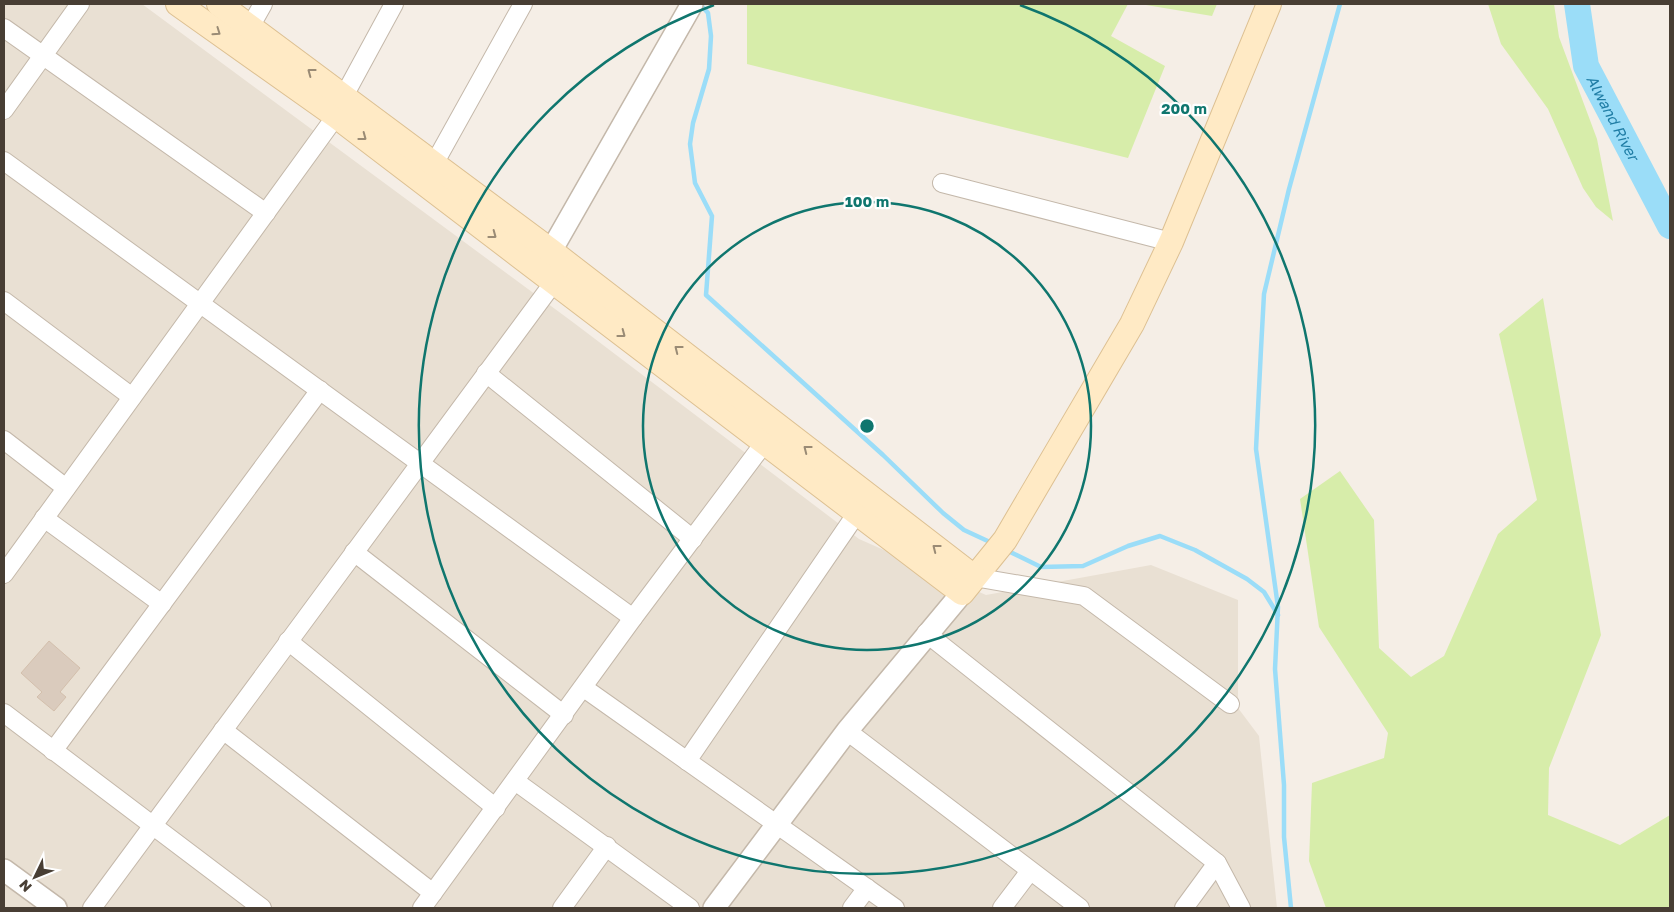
<svg xmlns="http://www.w3.org/2000/svg" width="1674" height="912" viewBox="0 0 1674 912" font-family="'Golos Text',sans-serif">
	<style>
		.residential { fill: #e9e0d3 }
		.green { fill: #d7edaa }
		.lines { fill: none; stroke-linecap: round; stroke-linejoin: round }
		.stream { stroke: #9bddf8; stroke-width: 4.5 }
		.river { stroke: #9bddf8; stroke-width: 26 }
		.building { fill: #dacbbd; stroke: #d3bfac }
		.minor-casing { stroke: #c4b8aa; stroke-width: 20 }
		.tertiary-casing { stroke: #c4b8aa; stroke-width: 24 }
		.secondary-casing { stroke: #ddc092; stroke-width: 26 }
		.minor { stroke: #fff; stroke-width: 18 }
		.tertiary { stroke: #fff; stroke-width: 21 }
		.secondary { stroke: #ffeac5; stroke-width: 24 }
		.oneway { stroke: #9a8b75 }
		.ring { fill: none; stroke: #0f766e; stroke-width: 2.5 }
		.labels { text-anchor: middle; dominant-baseline: central; stroke-width: 4.5; stroke-linejoin: round; paint-order: stroke }
		.water-label { font-size: 15px; font-style: italic; fill: #1f7da5; stroke: #fff }
		.centre { fill: #0f766e; stroke: #fff; stroke-width: 2.5 }
		.ring-label { font-size: 15px; text-anchor: middle; font-weight: bold; fill: #0f766e; stroke: #fff; stroke-width: 4.5; stroke-linejoin: round; paint-order: stroke }
	</style>
	<rect width="100%" height="100%" fill="#f5eee6"/>
	<polygon class="residential" points="4,4 142,4 574,323 859,539 986,595 1151,565 1238,600 1238,708 1259,736 1277,908 4,908"/>
	<g class="green">
		<polygon points="747,4 1128,4 1111,36 1165,66 1128,158 747,64"/>
		<polygon points="1140,4 1217,4 1212,16"/>
		<polygon points="1488,4 1554,4 1559,37 1597,139 1613,221 1596,207 1583,188 1548,109 1501,44"/>
		<polygon points="1543,298 1601,635 1549,768 1548,815 1620,845 1670,815 1670,908 1326,908 1309,861 1312,783 1384,758 1388,733 1319,627 1300,499 1340,471 1374,520 1379,648 1411,677 1444,656 1498,534 1537,500 1499,334"/>
	</g>
	<g class="lines">
		<g class="stream">
			<polyline points="700,4 708,13 711,36 709,69 693,123 690,144 695,183 712,216 706,295 883,455 943,513 964,530 992,543"/>
			<polyline points="1665,216 1670,215"/>
			<polyline points="1006,550 1041,567 1083,566 1128,546 1160,536 1195,550 1247,579 1264,592 1278,615"/>
			<polyline points="1291,908 1284,837 1284,785 1275,669 1278,607 1256,449 1261,349 1264,294 1289,189 1340,4"/>
		</g>
		<path class="river" id="s1" d="M1577,4L1586,66L1670,226"/>
	</g>
	<polygon class="building" points="49,641 80,668 60,692 66,697 54,711 37,697 42,692 21,673"/>
	<g class="lines">
		<defs>
			<g id="minor">
				<polyline points="250,27 263,4"/>
				<polyline points="4,28 266,213"/>
				<polyline points="344,96 394,4"/>
				<polyline points="4,110 80,4"/>
				<polyline points="4,161 633,618"/>
				<polyline points="434,164 523,4"/>
				<polyline points="942,183 1171,242"/>
				<polyline points="4,301 132,397"/>
				<polyline points="486,373 693,539"/>
				<polyline points="4,440 66,488"/>
				<polyline points="44,518 162,604"/>
				<polyline points="354,552 564,715"/>
				<polyline points="4,574 336,116"/>
				<polyline points="974,577 1084,596 1230,704"/>
				<polyline points="926,633 1217,863 1241,908"/>
				<polyline points="288,641 496,808"/>
				<polyline points="584,688 895,908"/>
				<polyline points="4,713 262,908"/>
				<polyline points="223,730 433,893"/>
				<polyline points="847,731 1080,908"/>
				<polyline points="53,751 320,390"/>
				<polyline points="687,761 857,513"/>
				<polyline points="515,781 690,908"/>
				<polyline points="92,908 554,282"/>
				<polyline points="422,908 633,618 765,442"/>
				<polyline points="562,908 607,846"/>
				<polyline points="852,908 867,888"/>
				<polyline points="1002,908 1030,871"/>
				<polyline points="1184,908 1217,863"/>
			</g>
			<g id="tertiary">
				<polyline points="551,251 692,4"/>
				<polyline points="4,870 56,908"/>
				<polyline points="714,908 847,731 962,593"/>
			</g>
			<g id="secondary">
				<polyline points="178,4 336,116 962,593 1005,540 1132,324 1171,242 1269,4"/>
				<polyline points="219,4 551,251 974,577"/>
			</g>
		</defs>
		<use href="#minor" class="minor-casing"/>
		<use href="#tertiary" class="tertiary-casing"/>
		<use href="#secondary" class="secondary-casing"/>
		<use href="#minor" class="minor"/>
		<use href="#tertiary" class="tertiary"/>
		<use href="#secondary" class="secondary"/>
	</g>
	<defs><path id="oneway-chevron" d="M-2-3.5L2.5 0L-2 3.5" fill="none" stroke-width="1.6" stroke-linecap="round" stroke-linejoin="round" transform="scale(1.25)"/></defs>
	<g class="oneway">
		<use href="#oneway-chevron" transform="translate(217 32) rotate(35)"/>
		<use href="#oneway-chevron" transform="translate(311 72) rotate(-143)"/>
		<use href="#oneway-chevron" transform="translate(363 137) rotate(37)"/>
		<use href="#oneway-chevron" transform="translate(493 235) rotate(37)"/>
		<use href="#oneway-chevron" transform="translate(622 334) rotate(37)"/>
		<use href="#oneway-chevron" transform="translate(678 349) rotate(-142)"/>
		<use href="#oneway-chevron" transform="translate(807 449) rotate(-142)"/>
		<use href="#oneway-chevron" transform="translate(936 548) rotate(-142)"/>
	</g>
	<g class="ring">
		<circle cx="867" cy="426" r="224"/>
		<path d="M1020 5A448 448 0 1 1 714 5"/>
	</g>
	<g class="labels">
		<g class="water-label">
			<text stroke="none"><textPath href="#s1" startOffset="121">Alwand River</textPath></text>
		</g>
	</g>
	<circle cx="867" cy="426" r="8" class="centre"/>
	<g class="ring-label">
		<text x="1184" y="114">200 m</text>
		<text x="867" y="207">100 m</text>
	</g>
	<rect width="1674" height="912" fill="none" stroke="#483e34" stroke-width="10"/>
	<g transform="translate(35 877) rotate(227)" stroke="#ffffff" stroke-width="4" paint-order="stroke">
	<path d="M0-4L9 19L0 12L-9 19Z" fill="#483e34"/>
	<text y="-8" font-size="14" font-weight="bold" text-anchor="middle" fill="#483e34">N</text>
	</g>
</svg>
